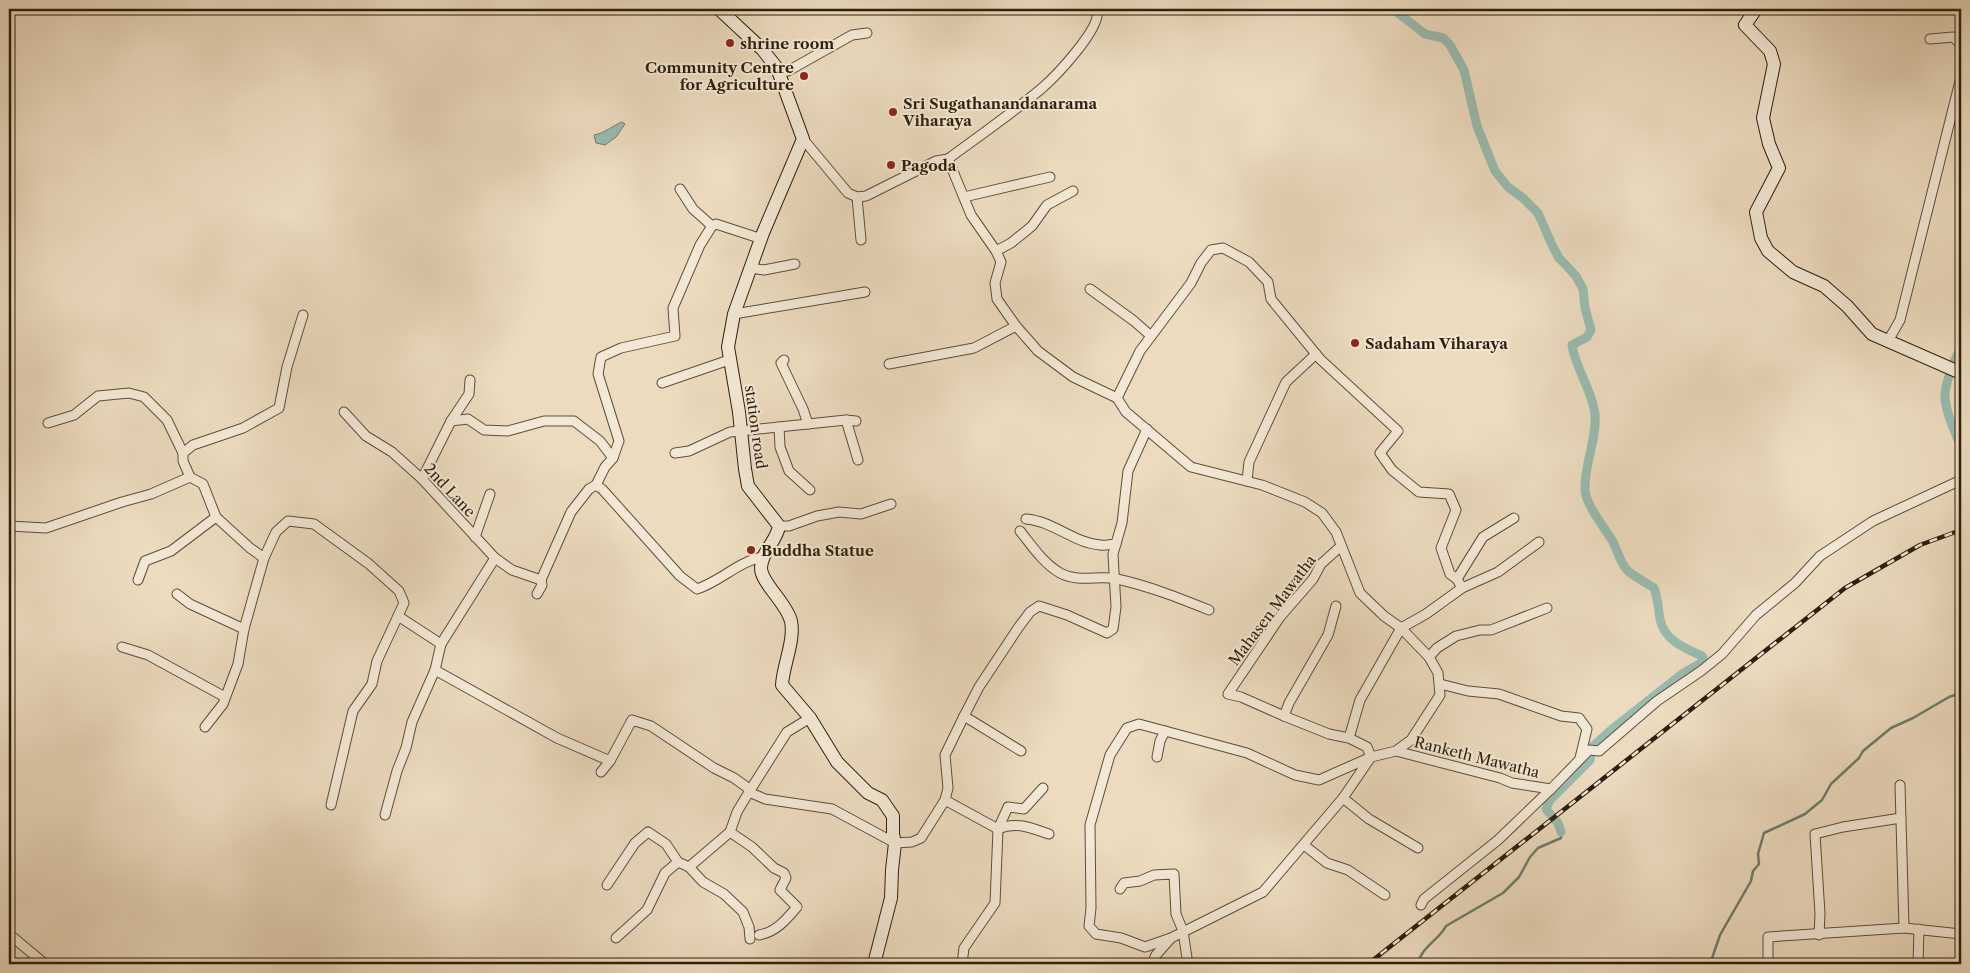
<svg xmlns="http://www.w3.org/2000/svg" width="1970" height="973" viewBox="0 0 1970 973" font-family="'Libre Caslon Text',serif">
	<style>
		.water { fill: #99bbaf; stroke: #6d7d6e }
		.lines { fill: none; stroke-linecap: round; stroke-linejoin: round }
		.stream { stroke: #6d7d6e; stroke-width: 2.5 }
		.canal { stroke: #99bbaf; stroke-width: 9 }
		.street-casing { stroke: #5c4e3a; stroke-width: 11 }
		.secondary-casing { stroke: #2c1f0d; stroke-width: 14 }
		.street { stroke: #f3e8d5; stroke-width: 9 }
		.secondary { stroke: #f3e8d5; stroke-width: 12 }
		.rail-casing { stroke: #2c1f0d; stroke-width: 4.5 }
		.rail { stroke: #f3e8d5; stroke-width: 2.5; stroke-dasharray: 8; stroke-linecap: butt }
		.poi-dot { fill: #8f2418; stroke: #f3e8d5; stroke-width: 2 }
		.labels { text-anchor: middle; dominant-baseline: central; stroke-width: 4; stroke-linejoin: round; paint-order: stroke }
		.poi-label { font-size: 15px; font-weight: bold; fill: #2c1f0d; stroke: #f3e8d5; text-anchor: start }
		.street-label { font-size: 15px; fill: #2c1f0d; stroke: #f3e8d5 }
	</style>
	<rect width="100%" height="100%" fill="#ecdbbf"/>
	<filter id="stains"><feTurbulence type="fractalNoise" baseFrequency=".004" numOctaves="4"/><feColorMatrix values="0 0 0 0 .2 0 0 0 0 .09 0 0 0 0 .02 0 0 0 .5 -.17"/></filter>
	<radialGradient id="worn" r=".72"><stop offset=".6" stop-color="#630" stop-opacity="0"/><stop offset="1" stop-color="#630" stop-opacity=".3"/></radialGradient>
	<path class="water" d="M622,122L625,124L616,137L605,145L596,143L594,135C605,133 612,126 622,122Z"/>
	<g class="lines">
		<g class="stream">
			<path d="M1418,964C1421,947 1439,940 1446,926L1503,893L1519,877L1530,857L1538,848L1561,838V832"/>
			<polyline points="1710,964 1720,935 1751,881 1753,871 1759,864 1758,854 1764,833 1805,814 1822,800 1831,784 1859,758 1863,751 1891,728 1913,718 1949,697 1961,693"/>
		</g>
		<g class="canal">
			<path d="M1393,9L1425,34L1443,38L1450,45L1464,70L1477,126L1495,171L1508,187L1523,198L1538,213L1553,247L1559,258L1576,276L1583,289L1585,308L1591,330L1587,337L1572,345C1575,367 1592,390 1595,414C1597,440 1584,464 1585,490C1586,505 1604,527 1612,540C1618,550 1619,562 1628,571C1635,577 1645,582 1654,588C1658,598 1658,608 1660,619C1664,640 1684,648 1702,656L1704,661L1682,674L1611,730L1593,746L1590,760L1550,800L1546,809L1558,823L1561,832"/>
			<path d="M1961,348C1955,357 1945,384 1945,395C1945,412 1955,432 1961,447"/>
		</g>
		<defs>
			<g id="street">
				<polyline points="1930,39 1953,37 1961,44"/>
				<polyline points="778,72 788,71 852,35 867,33"/>
				<polyline points="803,139 848,193 857,197 866,196 936,161 948,159 971,215 996,251 1001,262 995,283 997,299 1016,326 1038,351 1073,377 1117,398 1140,351 1191,283 1201,263 1211,250 1223,248 1249,262 1268,282 1271,299 1320,359 1398,431 1380,453 1392,470 1419,492 1449,494 1456,510 1441,548 1450,574 1457,579 1462,588 1426,614 1401,628 1360,700 1349,738"/>
				<path d="M948,159C979,136 1011,114 1041,89C1055,77 1102,28 1097,10L1094,9"/>
				<polyline points="680,189 693,209 712,226 716,224 762,239"/>
				<polyline points="857,197 861,240"/>
				<polyline points="964,197 1050,177"/>
				<polyline points="996,251 1011,243 1032,226 1047,205 1073,191"/>
				<polyline points="751,268 764,270 795,264"/>
				<polyline points="1090,289 1134,321 1151,336"/>
				<polyline points="734,314 865,292"/>
				<polyline points="1888,341 1900,320 1961,77"/>
				<polyline points="784,360 781,363 803,409 808,424"/>
				<polyline points="889,364 974,348 1016,326"/>
				<polyline points="662,383 729,360"/>
				<polyline points="1117,398 1126,412 1191,467 1262,485 1305,502 1322,513 1336,532 1360,593 1384,616 1401,628 1429,657 1438,673 1440,695 1411,740 1396,751 1371,757 1343,798 1263,892 1171,938 1145,947 1121,938 1096,934 1089,926 1091,908 1090,825 1110,755 1127,728 1139,724 1165,731 1247,753 1295,775 1319,780 1371,757 1367,747 1349,738 1329,734 1284,716 1241,697 1228,694 1280,617 1313,579 1321,564 1341,546"/>
				<polyline points="344,412 366,436 392,452 422,479 495,558 512,570 541,580"/>
				<polyline points="846,420 858,460"/>
				<polyline points="451,421 468,419 484,430 508,431 544,421 574,421 600,441 613,458"/>
				<polyline points="48,423 74,415 98,396 129,393 144,397 167,420 183,453 183,461 190,477"/>
				<polyline points="779,427 780,447 789,471 810,490"/>
				<polyline points="183,453 193,445 243,428 279,408 287,367 303,315"/>
				<polyline points="675,453 689,451 730,432 846,420 856,421"/>
				<polyline points="422,479 451,421 469,394 470,380"/>
				<polyline points="1247,481 1249,462 1286,382 1316,354"/>
				<path d="M596,485L602,489L680,576L697,589C721,581 739,561 763,557"/>
				<path d="M1026,519C1053,521 1074,543 1100,545C1105,546 1111,544 1116,544"/>
				<polyline points="9,526 46,528 122,502 151,494 190,477 203,484 216,517 250,548 264,558"/>
				<polyline points="779,526 789,526 817,516 839,512 861,514 891,504"/>
				<path d="M1020,531C1032,546 1043,563 1060,573C1079,583 1098,575 1117,579C1149,586 1179,598 1209,610"/>
				<polyline points="475,537 490,494"/>
				<polyline points="1457,579 1483,537 1514,518"/>
				<polyline points="138,580 145,561 171,551 216,517"/>
				<polyline points="1462,588 1498,572 1539,542"/>
				<polyline points="177,594 190,604 244,629"/>
				<polyline points="537,594 542,585 541,580 571,512 589,489 596,485 605,467 613,458 619,441 598,374 601,357 621,348 675,336 673,308 700,245 712,226"/>
				<polyline points="441,644 495,558"/>
				<polyline points="122,647 148,655 225,697"/>
				<polyline points="1429,657 1437,648 1456,636 1480,630 1491,630 1547,608"/>
				<polyline points="1440,684 1468,691 1499,694 1561,716 1579,718 1587,729 1580,758"/>
				<polyline points="964,716 1021,751"/>
				<polyline points="1284,716 1289,703 1328,635 1336,606"/>
				<polyline points="810,718 787,732 749,792 765,799 832,809 895,843 912,842 921,838 945,800 948,788 945,755 964,716 979,687 1018,628 1030,612 1039,606 1067,615 1107,633 1113,629 1116,607 1113,554 1122,523 1128,471 1147,429"/>
				<polyline points="205,727 223,704 238,664 244,629 264,558 276,532 288,521 314,524 369,564 399,591 404,603 398,616 441,644 435,670 557,738 610,761"/>
				<polyline points="1396,751 1500,778 1512,783 1551,789"/>
				<polyline points="1157,757 1160,741 1165,731"/>
				<path d="M601,772L610,761L632,720L651,726L714,768L734,778L748,788L749,792L737,812L730,832L752,847L774,868L784,873L786,878L780,890L797,907C786,920 776,932 759,935"/>
				<polyline points="1900,785 1904,928"/>
				<polyline points="1343,798 1369,819 1418,848"/>
				<path d="M945,800L998,829C1016,821 1031,828 1049,834"/>
				<polyline points="331,805 353,711 372,684 377,661 398,616"/>
				<polyline points="385,815 397,771 406,748 412,722 435,670"/>
				<polyline points="1304,845 1327,863 1348,870 1385,895"/>
				<polyline points="689,867 703,882 724,894 743,912 749,927 750,939"/>
				<polyline points="607,885 635,843 648,832 666,844 678,862"/>
				<polyline points="1120,889 1124,883 1140,881 1154,875 1174,874 1176,914 1183,931 1187,958 1189,964"/>
				<polyline points="1421,905 1424,899 1498,840 1551,789 1589,750 1599,751 1657,701 1701,671 1722,654 1756,615 1795,583 1820,556 1873,521 1961,480"/>
				<polyline points="9,934 45,964"/>
				<polyline points="1819,935 1820,914 1815,834 1843,827 1901,818"/>
				<polyline points="616,938 647,910 665,873 678,862 689,867 730,832"/>
				<polyline points="962,964 964,948 995,903 998,829 1008,807 1024,809 1043,788"/>
				<polyline points="1152,964 1156,955 1171,938"/>
				<polyline points="1768,964 1768,937 1904,928 1961,934"/>
				<polyline points="1918,964 1919,929"/>
			</g>
			<g id="secondary">
				<path d="M719,9L762,49L777,68L803,139L763,233L734,314L728,347L739,412L745,469L748,486L779,526C777,541 761,552 761,568C761,583 786,602 791,621C795,641 783,665 782,685L810,718L837,762L868,793L882,800L893,816V834L895,843L892,870L891,898L874,964"/>
				<polyline points="1756,9 1745,25 1770,51 1774,64 1763,118 1769,144 1779,168 1756,212 1761,238 1768,251 1793,272 1824,286 1847,306 1872,334 1961,373"/>
			</g>
		</defs>
		<use href="#street" class="street-casing"/>
		<use href="#secondary" class="secondary-casing"/>
		<use href="#street" class="street"/>
		<use href="#secondary" class="secondary"/>
		<defs>
			<polyline id="rail" points="1368,964 1845,588 1920,545 1961,530"/>
		</defs>
		<use href="#rail" class="rail-casing"/>
		<use href="#rail" class="rail"/>
	</g>
	<g class="poi-dot">
		<circle cx="730" cy="43" r="5"/>
		<circle cx="804" cy="76" r="5"/>
		<circle cx="893" cy="112" r="5"/>
		<circle cx="891" cy="165" r="5"/>
		<circle cx="1355" cy="343" r="5"/>
		<circle cx="751" cy="550" r="5"/>
	</g>
	<g class="labels">
		<g class="poi-label">
			<text x="740" y="43">shrine room</text>
			<text x="794" y="67" text-anchor="end">Community Centre<tspan x="794" dy="17">for Agriculture</tspan></text>
			<text x="903" y="103">Sri Sugathanandanarama<tspan x="903" dy="17">Viharaya</tspan></text>
			<text x="901" y="165">Pagoda</text>
			<text x="1365" y="343">Sadaham Viharaya</text>
			<text x="761" y="550">Buddha Statue</text>
		</g>
		<g class="street-label">
			<text transform="translate(756 427) rotate(82)">station road</text>
			<text transform="translate(450 490) rotate(47)">2nd Lane</text>
			<text transform="translate(1272 610) rotate(-53)">Mahasen Mawatha</text>
			<text transform="translate(1477 757) rotate(14)">Ranketh Mawatha</text>
		</g>
	</g>
	<rect width="1970" height="973" fill="none" stroke="#ecdbbf" stroke-width="30"/>
	<rect x="10" y="10" width="1950" height="953" fill="none" stroke="#2c1f0d" stroke-width="2.5"/>
	<rect x="15" y="15" width="1940" height="943" fill="none" stroke="#2c1f0d"/>
	<rect width="100%" height="100%" filter="url(#stains)"/>
	<rect width="100%" height="100%" fill="url(#worn)"/>
</svg>
